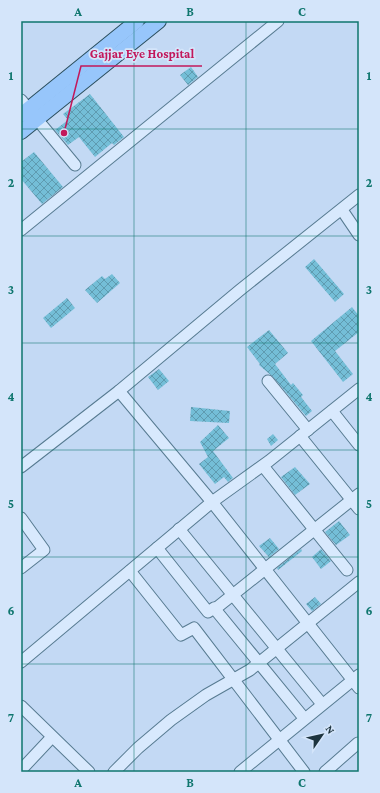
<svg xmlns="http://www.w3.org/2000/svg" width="380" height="793" viewBox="0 0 380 793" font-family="'Crimson Pro',serif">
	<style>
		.building { fill: url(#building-cross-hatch) }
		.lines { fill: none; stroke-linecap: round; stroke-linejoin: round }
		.minor-casing { stroke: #577b91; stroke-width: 13 }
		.major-casing { stroke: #2b4f5e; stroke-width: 16 }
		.minor { stroke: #d8e9fd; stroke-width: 11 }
		.major { stroke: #97c6fb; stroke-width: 14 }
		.grid { fill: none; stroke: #0f766e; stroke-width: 1; stroke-opacity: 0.55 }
		.leader { fill: none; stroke: #c2185b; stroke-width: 1.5 }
		.callout-dot { fill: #c2185b; stroke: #d4e5fa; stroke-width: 1.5 }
		.callout-label { font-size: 13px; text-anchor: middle; font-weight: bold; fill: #c2185b; stroke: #d4e5fa; stroke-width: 3.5; stroke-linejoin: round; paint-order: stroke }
		.neatline { fill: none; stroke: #0f766e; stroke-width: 1.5 }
		.grid-label { font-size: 13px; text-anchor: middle; font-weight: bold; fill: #0f766e }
	</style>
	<defs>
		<pattern id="building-cross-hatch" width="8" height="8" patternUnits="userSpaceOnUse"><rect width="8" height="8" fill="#74bed7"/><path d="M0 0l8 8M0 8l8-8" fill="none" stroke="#5f9bb0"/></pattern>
	</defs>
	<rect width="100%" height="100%" fill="#c3d9f4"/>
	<g class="building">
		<polygon points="191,67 198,77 188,85 180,75"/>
		<polygon points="90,94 124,137 114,145 112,143 95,157 79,137 68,145 55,130 68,120 63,114"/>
		<polygon points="34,152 63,187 42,204 21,179 21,162"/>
		<polygon points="314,259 344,294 335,302 305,267"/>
		<polygon points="112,274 120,283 97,303 85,290 102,276 105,279"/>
		<polygon points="67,298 75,308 51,328 43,318"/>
		<polygon points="352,307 359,316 359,332 335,351 353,374 343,382 311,341"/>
		<polygon points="269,330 288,353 275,364 291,385 293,383 303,395 301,397 312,411 306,416 273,377 259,365 260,364 247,347"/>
		<polygon points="159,369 169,381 158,390 148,377"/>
		<polygon points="191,407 230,411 229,423 190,421"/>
		<polygon points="218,425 229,438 213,451 233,478 228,482 224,477 215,484 199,464 208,457 200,442"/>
		<polygon points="273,434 278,440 271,446 267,439"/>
		<polygon points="295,467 310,484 295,495 281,477"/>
		<polygon points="339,521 350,535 336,545 325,532"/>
		<polygon points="270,538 279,549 269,557 259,546"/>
		<polygon points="301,549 302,551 278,570 277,568"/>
		<polygon points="321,549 331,561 321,569 312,557"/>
		<polygon points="315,597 321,604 312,611 306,604"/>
	</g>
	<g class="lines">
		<defs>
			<g id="minor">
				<polyline points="21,100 75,165"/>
				<polyline points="342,210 359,235"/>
				<polyline points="21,230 278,21"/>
				<polyline points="268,381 308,430"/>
				<polyline points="119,391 212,502 359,688"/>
				<polyline points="332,411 359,445"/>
				<polyline points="300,436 359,509"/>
				<polyline points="263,466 347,570"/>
				<polyline points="21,467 119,391 240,290 359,195"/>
				<polyline points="21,518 44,550 21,568"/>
				<polyline points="179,529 322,704"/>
				<polyline points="157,548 208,612 214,608 304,718"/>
				<polyline points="130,571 181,635 194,628 304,772"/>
				<polyline points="215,609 359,494"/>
				<polyline points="21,662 212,502 269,461 359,389"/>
				<polyline points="21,706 89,772"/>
				<polyline points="21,770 52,737"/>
				<polyline points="114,772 138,748 171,720 206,695 250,670 359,582"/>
				<polyline points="240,772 359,675"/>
				<polyline points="325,772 358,743"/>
			</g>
			<g id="major">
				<polyline points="21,115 137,21"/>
				<polyline points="21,132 159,21"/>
			</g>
		</defs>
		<use href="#minor" class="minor-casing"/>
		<use href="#major" class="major-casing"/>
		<use href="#minor" class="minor"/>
		<use href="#major" class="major"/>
	</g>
	<path class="grid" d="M134,21V772M246,21V772M21,129H359M21,236H359M21,343H359M21,450H359M21,557H359M21,664H359"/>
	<path class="leader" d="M64 133L81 66H202"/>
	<circle class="callout-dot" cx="64" cy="133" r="4"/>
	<g class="callout-label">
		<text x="142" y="58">Gajjar Eye Hospital</text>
	</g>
	<rect width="380" height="793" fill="none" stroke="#d4e5fa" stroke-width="44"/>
	<g transform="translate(322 735) rotate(56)" stroke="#d4e5fa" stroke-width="3" paint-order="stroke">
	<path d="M0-3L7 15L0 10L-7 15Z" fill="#1d343f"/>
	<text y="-6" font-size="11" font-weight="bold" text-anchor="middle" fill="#1d343f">N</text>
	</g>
	<rect x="22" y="22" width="336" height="749" class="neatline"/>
	<g class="grid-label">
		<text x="78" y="16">A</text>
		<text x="190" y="16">B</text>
		<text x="302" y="16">C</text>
		<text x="11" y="80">1</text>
		<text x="369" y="80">1</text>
		<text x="11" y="187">2</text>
		<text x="369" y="187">2</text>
		<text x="11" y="294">3</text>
		<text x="369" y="294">3</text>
		<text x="11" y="401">4</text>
		<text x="369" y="401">4</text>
		<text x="11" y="508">5</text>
		<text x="369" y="508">5</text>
		<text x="11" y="615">6</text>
		<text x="369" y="615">6</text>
		<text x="11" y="722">7</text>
		<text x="369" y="722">7</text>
		<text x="78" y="787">A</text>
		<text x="190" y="787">B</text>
		<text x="302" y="787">C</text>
	</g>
</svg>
